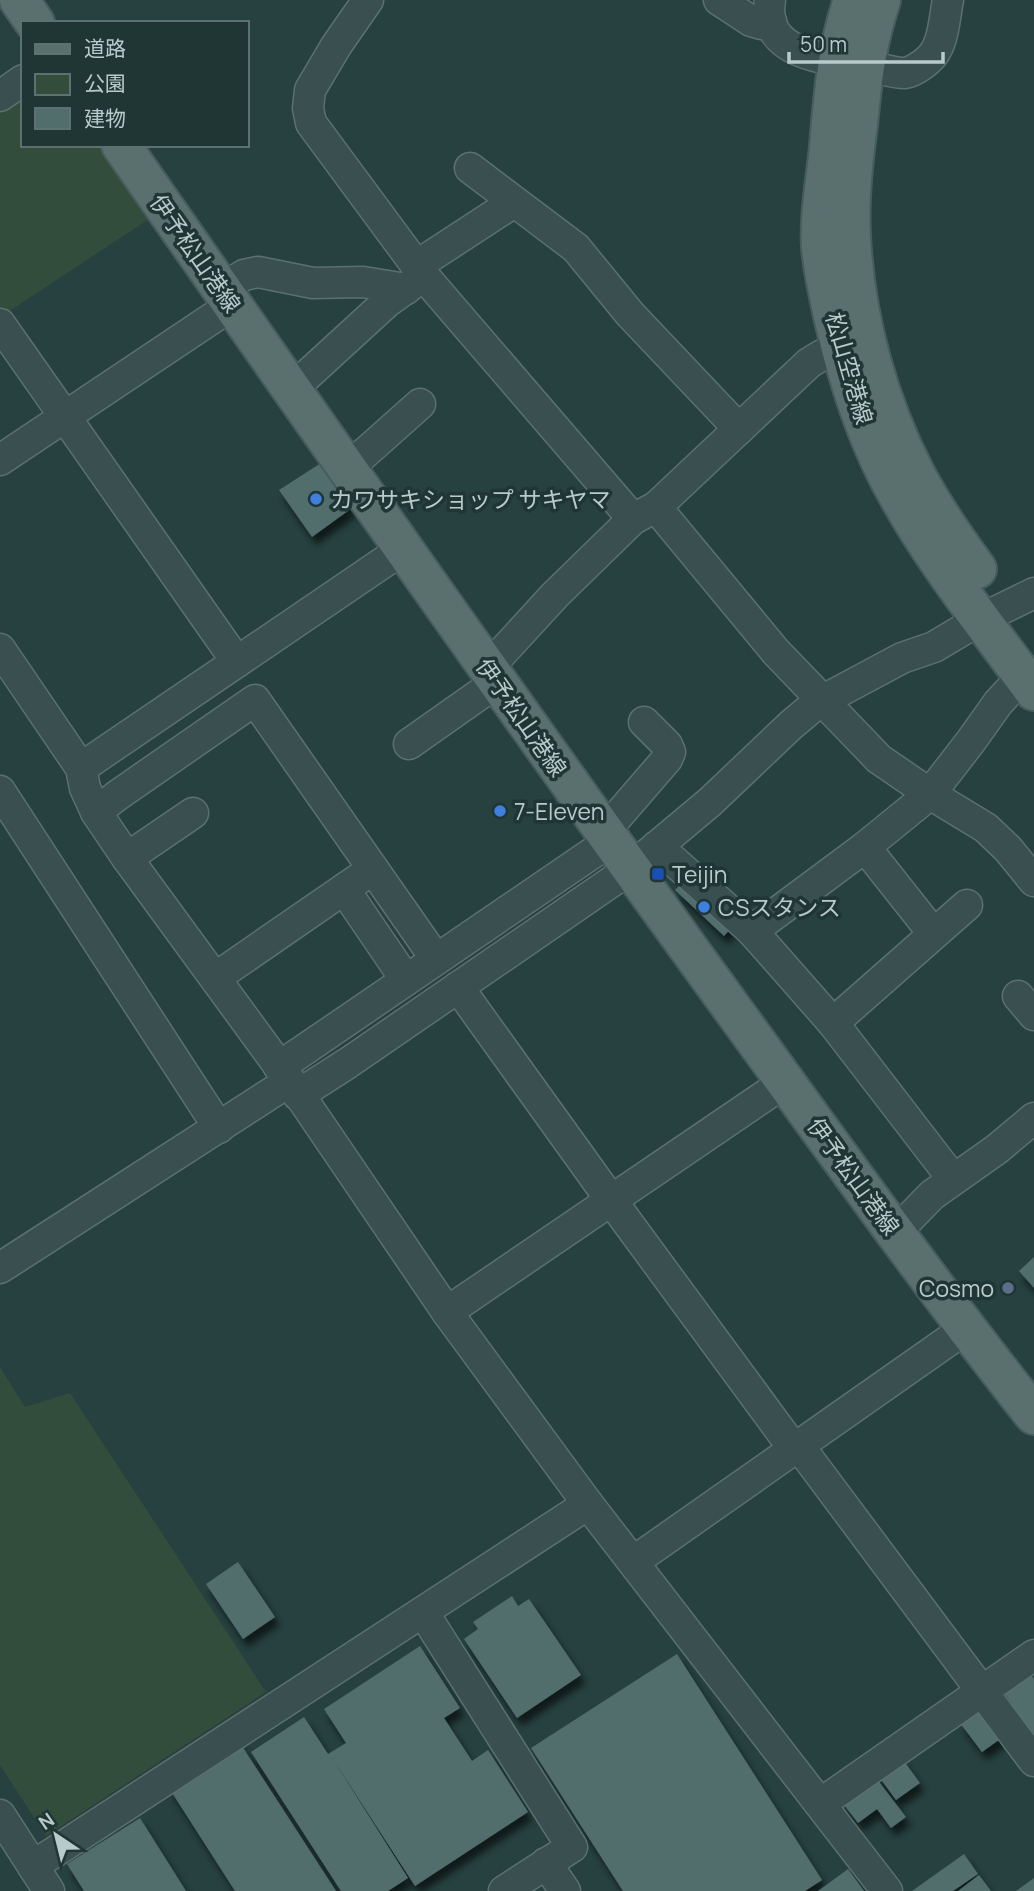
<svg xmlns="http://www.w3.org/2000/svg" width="1034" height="1891" viewBox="0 0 1034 1891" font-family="Manrope,'Noto Sans JP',sans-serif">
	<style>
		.green { fill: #334d3c }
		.building { fill: #516e6c; filter: url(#shadow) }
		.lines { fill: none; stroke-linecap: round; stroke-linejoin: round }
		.minor-casing { stroke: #5b7170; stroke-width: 33 }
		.major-casing { stroke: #475d5c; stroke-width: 42 }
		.minor { stroke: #3a5050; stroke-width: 30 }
		.major { stroke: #59706f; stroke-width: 38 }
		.shop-dot { fill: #3f7fe0; stroke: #1f3635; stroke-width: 2.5 }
		.transit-dot { fill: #1a4fb4; stroke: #1f3635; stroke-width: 2.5 }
		.service-dot { fill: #5c6f8a; stroke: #1f3635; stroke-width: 2.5 }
		.labels { text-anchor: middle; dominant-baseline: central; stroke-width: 7; stroke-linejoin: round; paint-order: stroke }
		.street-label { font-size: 23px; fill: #b7cbca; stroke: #1f3635 }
		.poi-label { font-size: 23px; fill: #b7cbca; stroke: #1f3635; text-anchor: start }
	</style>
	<defs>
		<filter id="shadow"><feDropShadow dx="4.5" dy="8" stdDeviation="3.5" flood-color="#0009"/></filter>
	</defs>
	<rect width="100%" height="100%" fill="#26413f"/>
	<g class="green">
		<polygon points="23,94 23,145 98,145 149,219 2,316 0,313 0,109"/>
		<polygon points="0,1367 25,1407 70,1393 266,1692 46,1836 0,1765"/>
	</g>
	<g class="building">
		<polygon points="321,463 352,508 312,537 279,490"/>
		<polygon points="685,880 734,925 724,936 675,890"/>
		<polygon points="1034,1257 1034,1288 1019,1271"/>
		<polygon points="238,1562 275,1617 243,1639 206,1584"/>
		<polygon points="512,1596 518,1606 529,1599 581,1675 517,1718 464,1639 478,1629 473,1622"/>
		<polygon points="420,1646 460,1708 444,1718 472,1761 488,1750 528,1812 415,1886 331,1756 408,1878 388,1891 341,1891 251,1752 304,1717 328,1754 346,1743 324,1709"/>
		<polygon points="677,1654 822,1880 805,1891 623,1891 531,1748"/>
		<polygon points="1029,1672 1034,1679 1034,1733 1032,1734 1003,1691"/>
		<polygon points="981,1707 1003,1737 982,1752 960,1723"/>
		<polygon points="240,1743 336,1891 235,1891 169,1788"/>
		<polygon points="901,1757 920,1783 896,1800 877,1774"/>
		<polygon points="873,1774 906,1817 891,1828 877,1809 858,1823 845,1806 850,1801 845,1795"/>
		<polygon points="140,1818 186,1891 84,1891 67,1864"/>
		<polygon points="964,1854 978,1874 953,1891 912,1891"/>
		<polygon points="848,1869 864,1891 818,1891"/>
		<polygon points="979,1875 991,1891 958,1891"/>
		<polygon points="1034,1878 1034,1891 1016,1891"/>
	</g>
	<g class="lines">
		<defs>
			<g id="minor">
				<polyline points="368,0 336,46 310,90 308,108 311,123 424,276 633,519"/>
				<polyline points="719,0 751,21 761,24 771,21"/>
				<path d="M770,0C761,55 825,58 862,65C872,66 896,74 905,73C912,72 923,65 928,60C944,47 944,19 948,0"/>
				<polyline points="0,96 23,80"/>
				<polyline points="470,168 576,248 630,314 739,429"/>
				<polyline points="416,266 514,202"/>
				<polyline points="221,289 244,275 258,272 313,283 363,282 406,289"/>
				<polyline points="0,324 237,662"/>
				<polyline points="291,390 387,302 415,282"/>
				<polyline points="0,460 232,305"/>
				<polyline points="347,469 420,404"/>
				<polyline points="656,507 776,652 879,759 930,794 986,828 1008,849 1034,881"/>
				<polyline points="0,649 81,768 85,788 96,812 127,858 290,1081 447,1312 588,1504 887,1891"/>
				<polyline points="488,668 555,595 633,519 656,507 809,363 822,355 841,348"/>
				<polyline points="409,744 497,682"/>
				<polyline points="81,768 403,549"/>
				<polyline points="0,791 219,1128"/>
				<polyline points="96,812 118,795 255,700 436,959"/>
				<polyline points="604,832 667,759 670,752 667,745 644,722"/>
				<polyline points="657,846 752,931 833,1023 953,1179"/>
				<polyline points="865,847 933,933"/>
				<polyline points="127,858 193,813"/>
				<polyline points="344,889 406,980"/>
				<polyline points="752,931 865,847 930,794 971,741 998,703 1023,676"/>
				<polyline points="215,978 373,869"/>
				<polyline points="458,987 611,1200 794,1449"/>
				<polyline points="1018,996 1034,1015"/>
				<polyline points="833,1023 967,905"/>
				<polyline points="279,1067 610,841"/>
				<polyline points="298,1095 348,1063 630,869 710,802 791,725 816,704 902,658 934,647 981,619 1034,593"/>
				<polyline points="895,1233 932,1195 997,1149 1034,1118"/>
				<polyline points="0,1268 290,1081"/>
				<polyline points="447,1312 785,1082"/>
				<polyline points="799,1446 1034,1761"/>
				<polyline points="633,1562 965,1329"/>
				<polyline points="423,1612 572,1847 504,1891"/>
				<polyline points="820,1804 1034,1655"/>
				<polyline points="0,1815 49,1891"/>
				<polyline points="546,1863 565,1891"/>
				<polyline points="33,1866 588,1504"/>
			</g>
			<g id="major">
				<polyline points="19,0 35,23"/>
				<path d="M853,0C837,47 833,97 829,146C826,179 819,214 821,247C823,272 829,296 834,320C848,382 868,444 900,499C938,567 988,628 1034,691"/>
				<path d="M881,0C867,41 862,82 858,125C853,161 849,199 851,236C855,318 878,402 916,475C933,507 955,539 977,569"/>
				<path d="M121,145C323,435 526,725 734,1011C833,1147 930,1284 1034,1415"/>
			</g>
		</defs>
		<use href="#minor" class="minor-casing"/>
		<use href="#major" class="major-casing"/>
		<use href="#minor" class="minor"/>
		<use href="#major" class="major"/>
	</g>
	<g class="shop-dot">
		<circle cx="316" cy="499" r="7"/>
		<circle cx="500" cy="811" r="7"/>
		<circle cx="704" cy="907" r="7"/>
	</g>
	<rect class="transit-dot" x="651" y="867" width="14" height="14" rx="3.5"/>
	<circle class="service-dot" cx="1008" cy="1288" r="7"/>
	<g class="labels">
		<g class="street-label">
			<text transform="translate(196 253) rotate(55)">伊予松山港線</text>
			<text transform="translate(850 368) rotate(74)">松山空港線</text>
			<text transform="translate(522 717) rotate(55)">伊予松山港線</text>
			<text transform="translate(854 1176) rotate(54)">伊予松山港線</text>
		</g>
		<g class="poi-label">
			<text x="330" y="499">カワサキショップ サキヤマ</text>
			<text x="514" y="811">7-Eleven</text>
			<text x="672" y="874">Teijin</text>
			<text x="718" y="907">CSスタンス</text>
			<text x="994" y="1288" text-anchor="end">Cosmo</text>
		</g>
	</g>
	<rect x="21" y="21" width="228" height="126" fill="#1f3635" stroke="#5c7271" stroke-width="2"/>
	<rect x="35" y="44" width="35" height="10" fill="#59706f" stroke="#5c7271" stroke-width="2"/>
	<text x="84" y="56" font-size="21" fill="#b7cbca">道路</text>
	<rect x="35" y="74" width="35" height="21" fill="#334d3c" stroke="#5c7271" stroke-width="2"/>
	<text x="84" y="91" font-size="21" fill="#b7cbca">公園</text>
	<rect x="35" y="108" width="35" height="21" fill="#516e6c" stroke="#5c7271" stroke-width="2"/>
	<text x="84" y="126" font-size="21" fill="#b7cbca">建物</text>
	<g transform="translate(56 1835) rotate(325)" stroke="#1f3635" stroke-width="5" paint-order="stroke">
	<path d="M0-5L12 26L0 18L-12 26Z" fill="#b7cbca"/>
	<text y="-10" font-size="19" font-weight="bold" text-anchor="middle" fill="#b7cbca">N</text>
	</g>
	<path d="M789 52v10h154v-10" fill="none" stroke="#b7cbca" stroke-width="3.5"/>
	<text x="800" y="52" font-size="21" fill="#b7cbca" stroke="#1f3635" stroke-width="5" paint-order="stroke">50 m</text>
</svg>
